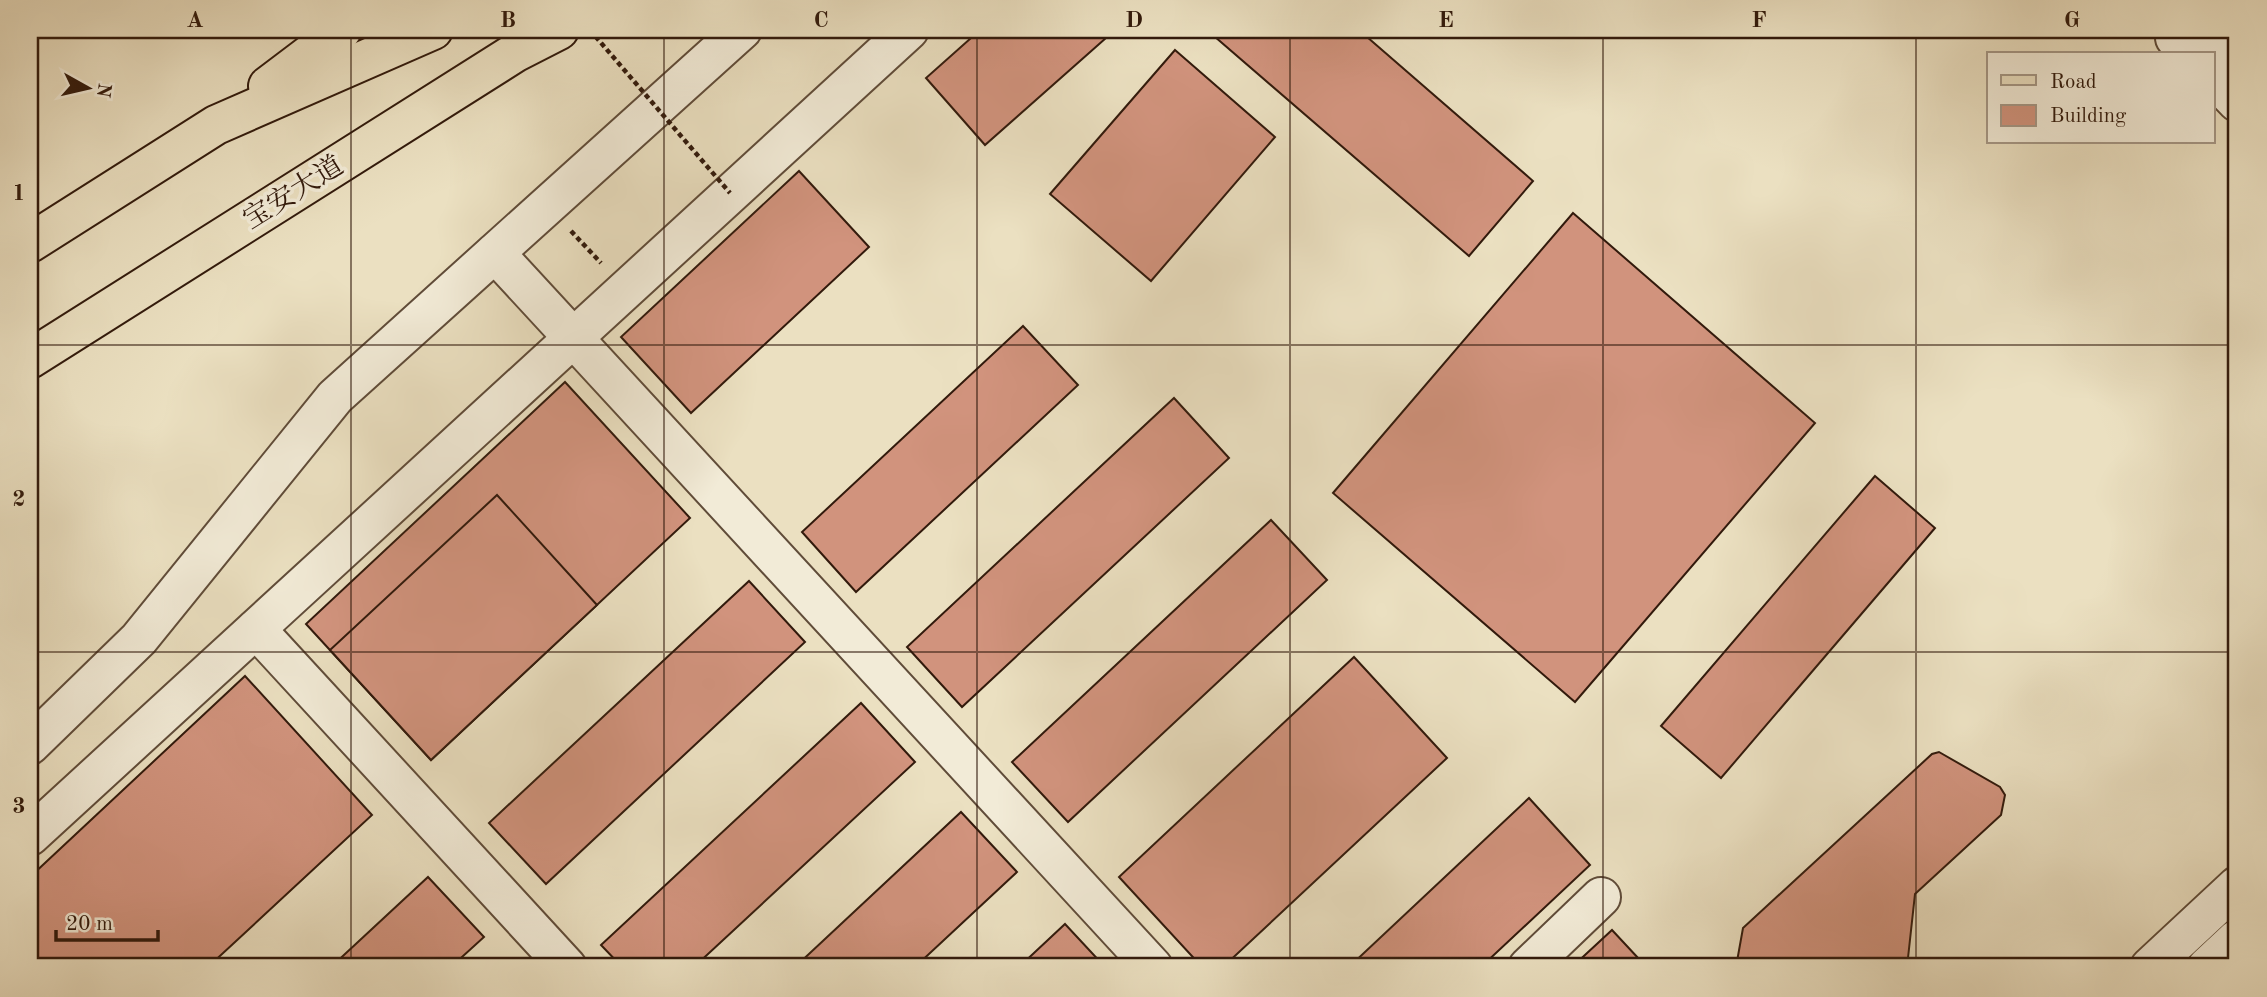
<svg xmlns="http://www.w3.org/2000/svg" width="2267" height="997" viewBox="0 0 2267 997" font-family="'Old Standard TT','Noto Serif SC',serif">
	<style>
		.building { fill: #d1937d; stroke: #321a0c; stroke-width: 2 }
		.lines { fill: none; stroke-linecap: round; stroke-linejoin: round }
		.minor-casing { stroke: #604c39; stroke-width: 42 }
		.major-casing { stroke: #321a0c; stroke-width: 42 }
		.path { stroke: #321a0c; stroke-width: 4.5; stroke-dasharray: 5 3.5; stroke-linecap: butt }
		.minor { stroke: #f2ebd7; stroke-width: 38 }
		.major { stroke: #ebe0c1; stroke-width: 38 }
		.path-bridge { stroke: #321a0c; stroke-width: 4.5; stroke-dasharray: 5 3.5; stroke-linecap: butt }
		.grid { fill: none; stroke: #321a0c; stroke-width: 2; stroke-opacity: 0.55 }
		.labels { text-anchor: middle; dominant-baseline: central; stroke-width: 7; stroke-linejoin: round; paint-order: stroke }
		.street-label { font-size: 28px; fill: #321a0c; stroke: #f2ebd7 }
		.neatline { fill: none; stroke: #321a0c; stroke-width: 2.5 }
		.grid-label { font-size: 23px; text-anchor: middle; font-weight: bold; fill: #321a0c }
	</style>
	<rect width="100%" height="100%" fill="#ebe0c1"/>
	<filter id="stains"><feTurbulence type="fractalNoise" baseFrequency=".00286" numOctaves="4"/><feColorMatrix values="0 0 0 0 .2 0 0 0 0 .09 0 0 0 0 .02 0 0 0 .5 -.17"/></filter>
	<radialGradient id="worn" r=".72"><stop offset=".6" stop-color="#630" stop-opacity="0"/><stop offset="1" stop-color="#630" stop-opacity=".3"/></radialGradient>
	<g class="building">
		<polygon points="980,30 1115,30 985,145 926,78"/>
		<polygon points="1207,30 1359,30 1533,181 1469,256"/>
		<polygon points="1175,50 1275,137 1151,281 1050,194"/>
		<polygon points="799,171 869,247 691,413 621,337"/>
		<polygon points="1573,213 1815,423 1575,702 1333,493"/>
		<polygon points="1023,326 1078,385 856,592 802,532"/>
		<polygon points="565,382 690,518 431,760 306,624"/>
		<polygon points="1174,398 1229,458 962,707 907,647"/>
		<polygon points="1875,476 1935,528 1721,778 1661,726"/>
		<polygon points="497,495 597,605 431,760 330,650"/>
		<polygon points="1271,520 1327,580 1068,822 1012,762"/>
		<polygon points="749,581 805,642 546,884 489,823"/>
		<polygon points="1354,657 1447,758 1223,967 1202,967 1119,877"/>
		<polygon points="245,676 372,815 208,967 30,967 30,877"/>
		<polygon points="861,703 915,762 694,967 622,967 601,945"/>
		<polygon points="1939,752 2000,787 2005,795 2001,815 1915,894 1907,967 1736,967 1743,928 1932,754"/>
		<polygon points="1529,798 1590,865 1481,967 1349,967"/>
		<polygon points="961,812 1017,872 915,967 795,967"/>
		<polygon points="428,877 484,937 451,967 331,967"/>
		<polygon points="1065,924 1105,967 1019,967"/>
		<polygon points="1612,930 1639,959 1630,967 1572,967"/>
	</g>
	<g class="lines">
		<defs>
			<g id="minor">
				<polyline points="2175,38 2208,47 2237,52"/>
				<polyline points="2213,77 2237,102"/>
				<polyline points="495,253 1153,967"/>
				<polyline points="256,629 567,967"/>
				<polyline points="30,745 139,639 335,397 742,30"/>
				<polyline points="30,836 909,30"/>
				<polyline points="1528,967 1601,897"/>
				<polyline points="2150,967 2237,886"/>
				<polyline points="2207,967 2237,939"/>
			</g>
			<g id="major">
				<polyline points="268,86 342,30"/>
				<polyline points="30,243 216,125 433,30"/>
				<polyline points="30,359 516,52 559,30"/>
			</g>
		</defs>
		<use href="#minor" class="minor-casing"/>
		<use href="#major" class="major-casing"/>
		<polyline class="path" points="571,231 601,263"/>
		<use href="#minor" class="minor"/>
		<use href="#major" class="major"/>
		<polyline class="path-bridge" points="590,30 730,193"/>
	</g>
	<path class="grid" d="M351,30V967M664,30V967M977,30V967M1290,30V967M1603,30V967M1916,30V967M30,345H2237M30,652H2237"/>
	<g class="labels">
		<g class="street-label">
			<text transform="translate(294 194) rotate(-32)">宝安大道</text>
		</g>
	</g>
	<rect width="2267" height="997" fill="none" stroke="#ebe0c1" stroke-width="77"/>
	<rect x="1987" y="52" width="228" height="91" fill="#f2ebd7" stroke="#a59786" stroke-width="2"/>
	<rect x="2001" y="75" width="35" height="10" fill="#ebe0c1" stroke="#a59786" stroke-width="2"/>
	<text x="2050" y="88" font-size="21" fill="#321a0c">Road</text>
	<rect x="2001" y="105" width="35" height="21" fill="#d1937d" stroke="#a59786" stroke-width="2"/>
	<text x="2050" y="122" font-size="21" fill="#321a0c">Building</text>
	<g transform="translate(88 88) rotate(98)" stroke="#f2ebd7" stroke-width="5" paint-order="stroke">
	<path d="M0-5L12 26L0 18L-12 26Z" fill="#321a0c"/>
	<text y="-10" font-size="19" font-weight="bold" text-anchor="middle" fill="#321a0c">N</text>
	</g>
	<path d="M56 930v10h102v-10" fill="none" stroke="#321a0c" stroke-width="3.5"/>
	<text x="66" y="930" font-size="21" fill="#321a0c" stroke="#f2ebd7" stroke-width="5" paint-order="stroke">20 m</text>
	<rect x="38" y="38" width="2190" height="920" class="neatline"/>
	<g class="grid-label">
		<text x="195" y="27">A</text>
		<text x="508" y="27">B</text>
		<text x="821" y="27">C</text>
		<text x="1134" y="27">D</text>
		<text x="1446" y="27">E</text>
		<text x="1759" y="27">F</text>
		<text x="2072" y="27">G</text>
		<text x="19" y="200">1</text>
		<text x="19" y="506">2</text>
		<text x="19" y="813">3</text>
	</g>
	<rect width="100%" height="100%" filter="url(#stains)"/>
	<rect width="100%" height="100%" fill="url(#worn)"/>
</svg>
